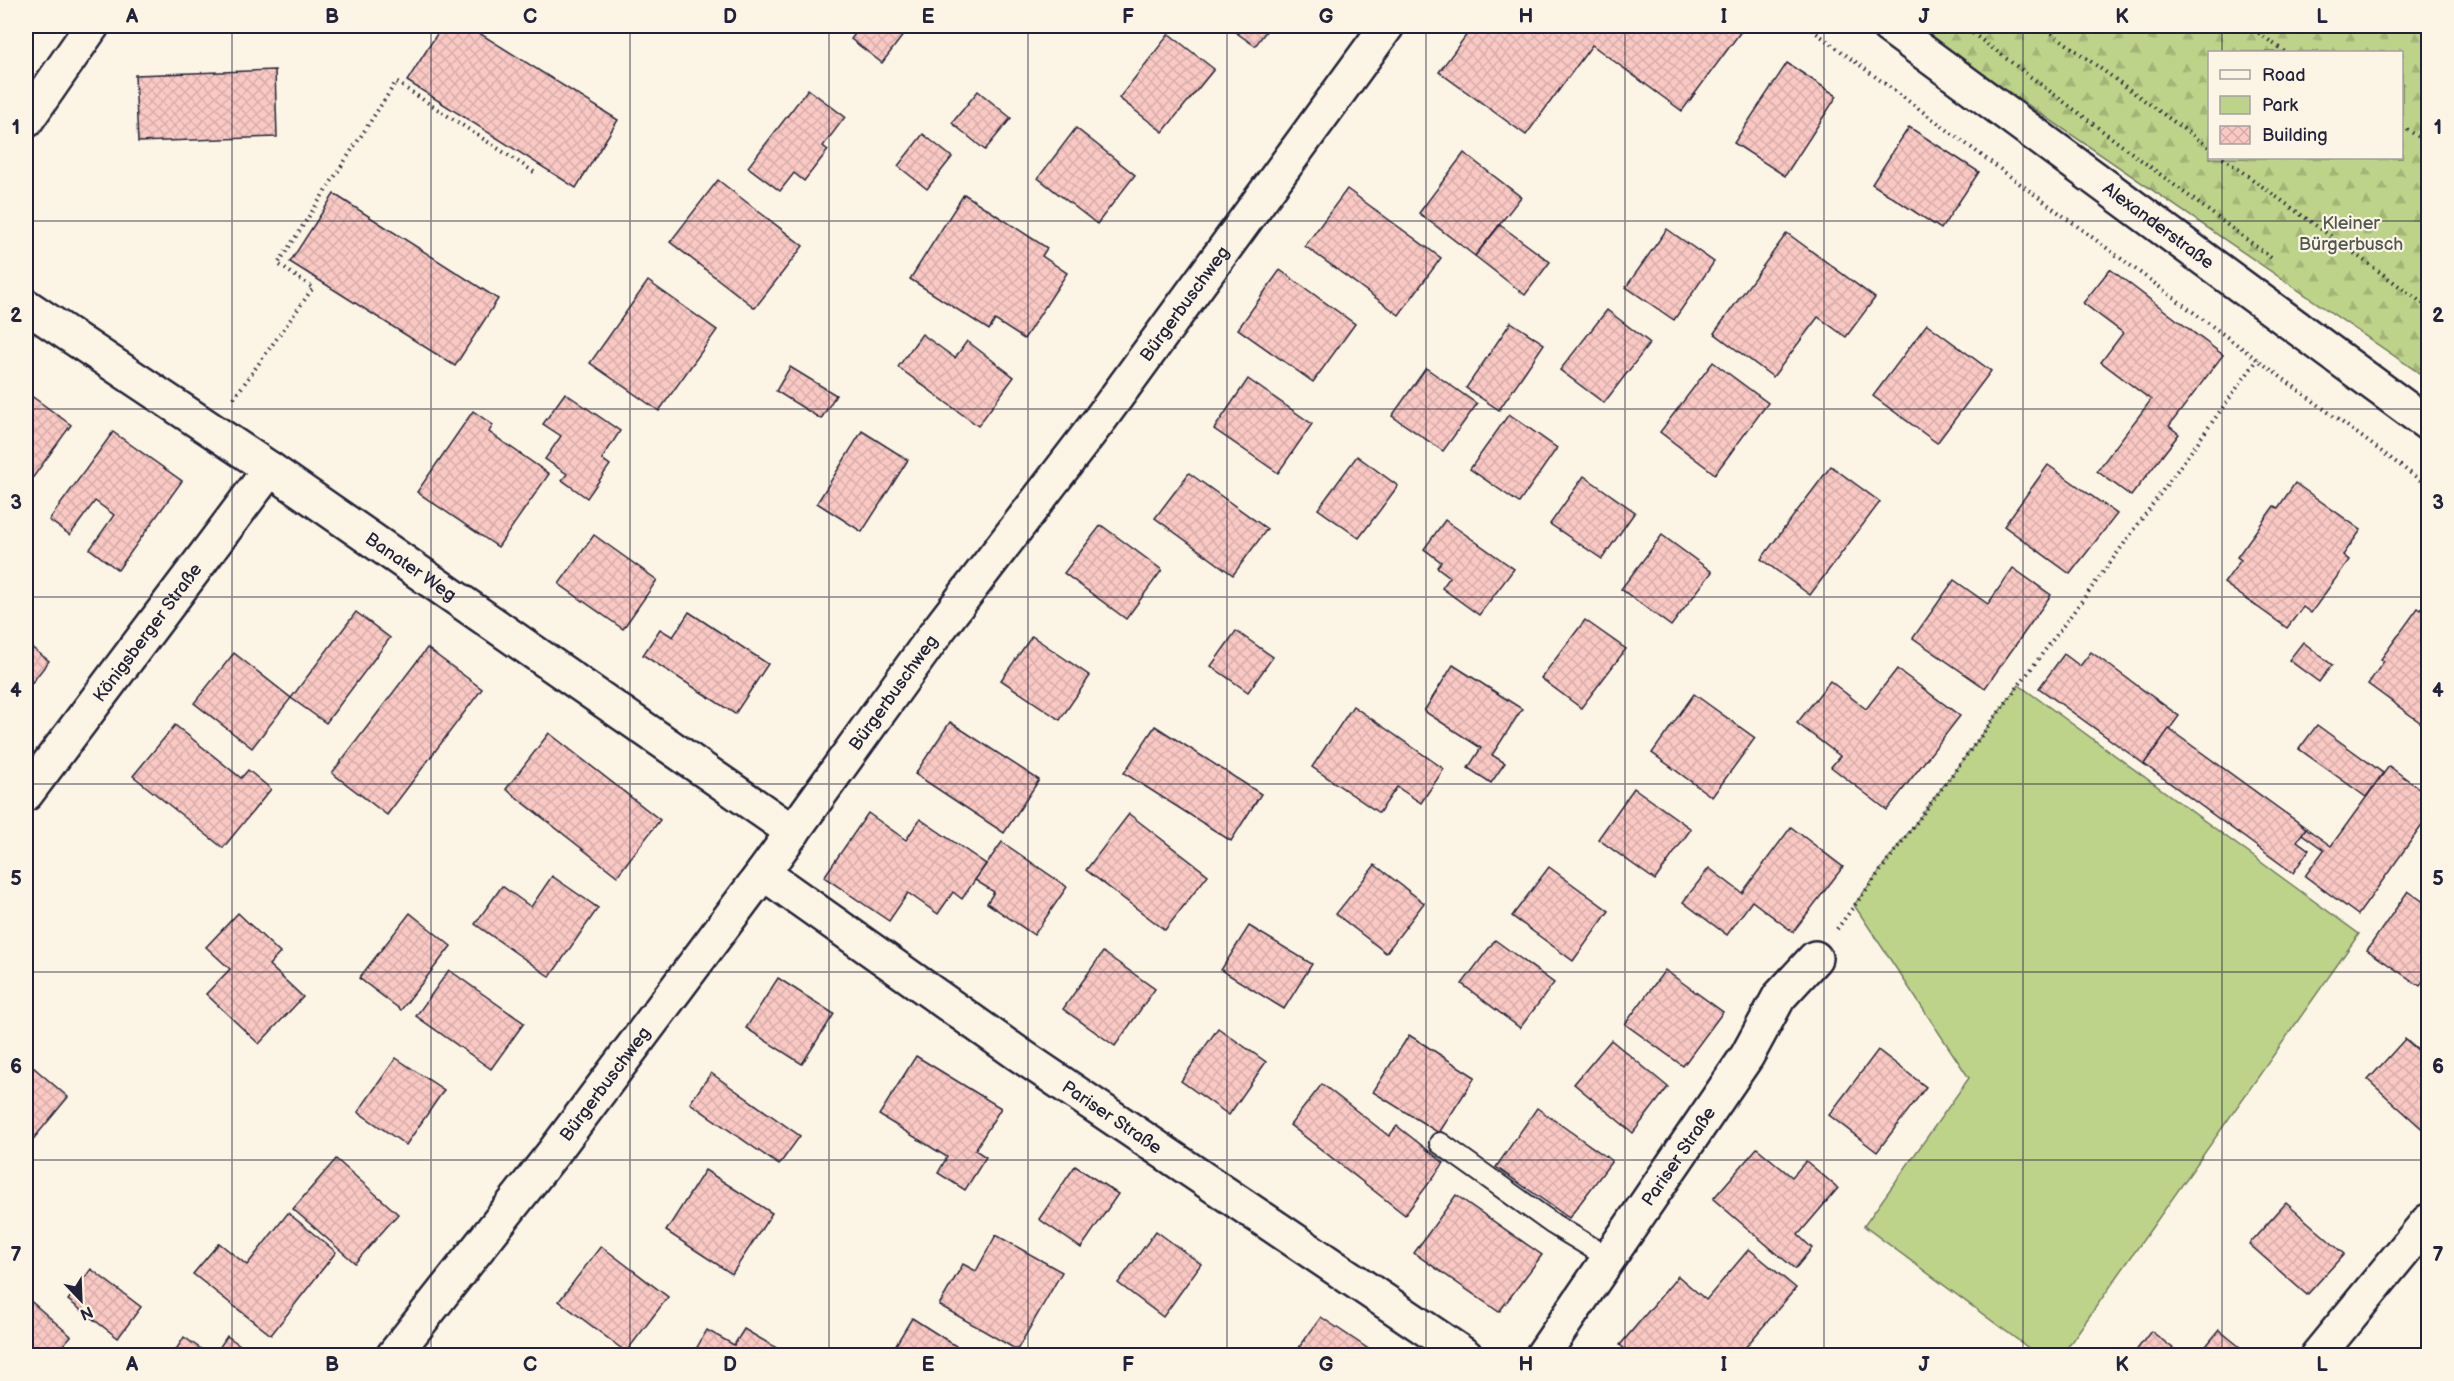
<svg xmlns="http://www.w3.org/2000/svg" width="2454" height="1381" viewBox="0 0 2454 1381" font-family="'Balsamiq Sans',sans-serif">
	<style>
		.forest { fill: url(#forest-firs); stroke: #707a62; stroke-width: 1.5; fill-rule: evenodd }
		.park { fill: #bdd389; stroke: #707a62; stroke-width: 1.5 }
		.building { fill: url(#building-cross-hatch); stroke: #22223b; stroke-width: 1.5 }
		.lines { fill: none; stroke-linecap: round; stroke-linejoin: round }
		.service-casing { stroke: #22223b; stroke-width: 24 }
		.minor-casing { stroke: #22223b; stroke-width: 38 }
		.secondary-casing { stroke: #22223b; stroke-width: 38 }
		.path { stroke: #22223b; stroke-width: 4; stroke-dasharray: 1.5 4.5; stroke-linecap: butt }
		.service { stroke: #fcf5e5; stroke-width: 20 }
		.minor { stroke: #fcf5e5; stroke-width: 33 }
		.secondary { stroke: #fcf5e5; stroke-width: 33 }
		.grid { fill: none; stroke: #22223b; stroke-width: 1.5; stroke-opacity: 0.55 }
		.labels { text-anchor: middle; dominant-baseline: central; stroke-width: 4.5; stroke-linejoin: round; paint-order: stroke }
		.park-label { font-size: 18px; fill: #505752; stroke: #fcf5e5 }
		.street-label { font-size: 18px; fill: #22223b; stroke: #fcf5e5 }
		.neatline { fill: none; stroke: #22223b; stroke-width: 2 }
		.grid-label { font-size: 20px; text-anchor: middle; font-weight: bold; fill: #22223b }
	</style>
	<defs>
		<pattern id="forest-firs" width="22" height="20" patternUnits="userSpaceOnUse" patternTransform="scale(1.5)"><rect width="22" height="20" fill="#bdd389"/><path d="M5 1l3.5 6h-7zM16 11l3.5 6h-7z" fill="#a2b577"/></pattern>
		<pattern id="building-cross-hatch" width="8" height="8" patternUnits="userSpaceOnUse" patternTransform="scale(1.5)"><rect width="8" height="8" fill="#fac9c4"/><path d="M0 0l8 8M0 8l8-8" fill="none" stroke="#d6aca9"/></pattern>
	</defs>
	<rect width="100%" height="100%" fill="#fcf5e5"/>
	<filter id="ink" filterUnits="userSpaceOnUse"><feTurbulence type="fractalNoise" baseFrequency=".0167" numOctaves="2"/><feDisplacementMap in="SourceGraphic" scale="12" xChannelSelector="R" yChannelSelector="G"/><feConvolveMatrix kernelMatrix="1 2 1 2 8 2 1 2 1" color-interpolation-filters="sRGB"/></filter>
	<g filter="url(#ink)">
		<path class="forest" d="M1913,26H2428V379ZM2210,52H2402V158H2210Z"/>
		<polygon class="park" points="2019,685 2359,934 2062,1355 2038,1355 1864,1226 1969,1078 1854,905"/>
		<g class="building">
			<polygon points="442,26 468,26 618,120 576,188 407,81"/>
			<polygon points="861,26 910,26 882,63 851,39"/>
			<polygon points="1227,26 1270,26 1255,46"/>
			<polygon points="1473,26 1745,26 1682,111 1592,45 1526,135 1439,72"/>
			<polygon points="1169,34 1214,69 1163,132 1119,98"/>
			<polygon points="1787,63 1837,96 1785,176 1734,143"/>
			<polygon points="275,70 277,137 138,142 135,75"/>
			<polygon points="808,89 845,117 823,146 828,150 804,181 794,173 780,191 748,167"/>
			<polygon points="978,91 1011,118 985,150 952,123"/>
			<polygon points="1909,127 1979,172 1941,229 1872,184"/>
			<polygon points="1076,128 1135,175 1097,224 1038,178"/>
			<polygon points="923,134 952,157 927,189 898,166"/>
			<polygon points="1464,153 1521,197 1475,256 1419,213"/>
			<polygon points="718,180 803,246 755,308 670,242"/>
			<polygon points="1347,189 1441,258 1399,315 1305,246"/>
			<polygon points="334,194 498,299 455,366 290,262"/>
			<polygon points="964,194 1047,248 1042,256 1067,273 1024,339 995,320 989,330 910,279"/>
			<polygon points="1500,225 1550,262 1525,295 1475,256"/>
			<polygon points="1667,229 1714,262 1674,320 1626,287"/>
			<polygon points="1787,233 1875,298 1846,337 1818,317 1773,377 1714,333"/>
			<polygon points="2110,269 2223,355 2169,426 2179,434 2131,496 2097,471 2151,400 2101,362 2123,333 2083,303"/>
			<polygon points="1280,270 1355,324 1313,382 1238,329"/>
			<polygon points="648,281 717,330 659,411 590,363"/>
			<polygon points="1607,310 1650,343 1604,403 1560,370"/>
			<polygon points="1511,322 1544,344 1499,410 1466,388"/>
			<polygon points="1927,324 1991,371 1937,443 1873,396"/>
			<polygon points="922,334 955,358 967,341 1014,377 978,426 898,367"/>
			<polygon points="1713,362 1768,403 1715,474 1660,432"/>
			<polygon points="790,367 836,395 821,419 776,391"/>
			<polygon points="1426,368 1477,404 1443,451 1392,416"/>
			<polygon points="1248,379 1312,424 1278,473 1214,429"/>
			<polygon points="26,392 71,425 26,487"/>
			<polygon points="565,393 620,431 602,459 610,465 587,498 562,480 567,474 545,459 561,436 543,424"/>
			<polygon points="473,411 493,425 489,432 549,474 498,547 417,492"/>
			<polygon points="1509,414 1557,448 1519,503 1470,469"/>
			<polygon points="862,431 908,460 862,532 817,503"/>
			<polygon points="113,432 182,481 118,570 90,549 114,515 95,501 70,535 49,520"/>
			<polygon points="1357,456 1398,486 1359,538 1318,509"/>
			<polygon points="2048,465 2117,514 2070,574 2004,526"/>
			<polygon points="1831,466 1880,502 1810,595 1761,559"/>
			<polygon points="1189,473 1267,529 1233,575 1155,518"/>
			<polygon points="1584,476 1635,512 1602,559 1550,524"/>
			<polygon points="2295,483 2361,530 2343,555 2349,560 2311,613 2303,607 2287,628 2224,583 2241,560 2237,557 2274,506 2278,508"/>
			<polygon points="1445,520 1514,569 1479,615 1442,588 1450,577 1437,567 1441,562 1424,549"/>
			<polygon points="1101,525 1162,570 1126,619 1064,573"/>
			<polygon points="594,535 657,580 623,629 559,584"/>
			<polygon points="1662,535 1712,572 1671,626 1621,589"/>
			<polygon points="2013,568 2051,595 1985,688 1913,638 1954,580 1988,604"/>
			<polygon points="2428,600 2428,728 2368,684 2384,661 2381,659 2418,608 2421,610"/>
			<polygon points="356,612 390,638 326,723 291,698"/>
			<polygon points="689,612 768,664 735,714 643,655 660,629 673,637"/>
			<polygon points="1585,620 1626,649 1581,708 1541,678"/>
			<polygon points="1236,631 1273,657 1248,692 1211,666"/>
			<polygon points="1032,636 1090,676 1060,720 1001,680"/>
			<polygon points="2303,642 2332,665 2319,682 2289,660"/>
			<polygon points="26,643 49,661 27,689 26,688"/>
			<polygon points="427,648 482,689 387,815 332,773"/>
			<polygon points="2091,652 2179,716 2144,764 2039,688 2064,654 2080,666"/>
			<polygon points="234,653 291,698 252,748 194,703"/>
			<polygon points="1453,665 1522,709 1492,755 1505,763 1491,783 1468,768 1481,748 1424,711"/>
			<polygon points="1897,669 1960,716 1887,810 1831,767 1840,756 1797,723 1830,681 1866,709"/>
			<polygon points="1694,694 1755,738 1712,797 1652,753"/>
			<polygon points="1353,706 1444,769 1421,803 1397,787 1379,813 1312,767"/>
			<polygon points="950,722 1039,780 1004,833 915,774"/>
			<polygon points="175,725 241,778 248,770 271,789 223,848 133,776"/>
			<polygon points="2317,725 2383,773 2366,797 2299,749"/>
			<polygon points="1155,726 1261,794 1231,841 1124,773"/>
			<polygon points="2169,729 2306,828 2297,841 2309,850 2293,873 2144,764"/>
			<polygon points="549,733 660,820 617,876 506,789"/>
			<polygon points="2389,766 2428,795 2428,817 2358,915 2305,876 2324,850 2302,834 2306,828 2331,846"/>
			<polygon points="1634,788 1691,829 1655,880 1598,839"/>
			<polygon points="868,813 906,840 920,819 986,864 962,899 953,892 938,914 908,893 889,921 824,877"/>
			<polygon points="1129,814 1208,875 1165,930 1086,870"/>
			<polygon points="1791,827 1843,867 1793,932 1752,901 1727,935 1683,902 1709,868 1742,893"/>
			<polygon points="1002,842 1067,887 1034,935 987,903 994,892 975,880"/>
			<polygon points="1375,865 1424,903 1386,953 1336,914"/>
			<polygon points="1549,867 1609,911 1573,961 1512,916"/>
			<polygon points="552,876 598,908 550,977 475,924 502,886 531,907"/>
			<polygon points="2408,891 2428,905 2428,973 2420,986 2367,950"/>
			<polygon points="238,913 280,953 269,965 303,997 259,1044 206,994 230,969 206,947"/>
			<polygon points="410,913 451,946 401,1010 359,978"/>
			<polygon points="1249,926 1312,964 1284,1009 1221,970"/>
			<polygon points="1495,940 1554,983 1520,1028 1462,984"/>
			<polygon points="1103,952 1155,989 1115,1046 1063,1009"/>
			<polygon points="449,970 524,1023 491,1069 416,1016"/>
			<polygon points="1665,970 1723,1012 1683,1066 1625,1024"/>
			<polygon points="778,978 834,1014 802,1064 746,1028"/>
			<polygon points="1218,1028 1266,1062 1229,1115 1181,1081"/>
			<polygon points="1409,1035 1475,1077 1439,1133 1373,1092"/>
			<polygon points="2405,1039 2428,1059 2428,1134 2368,1080"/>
			<polygon points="1611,1040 1668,1087 1633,1133 1574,1084"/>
			<polygon points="1878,1050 1926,1087 1877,1152 1829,1115"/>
			<polygon points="916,1056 1001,1108 975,1150 986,1157 965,1190 938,1173 947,1157 879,1115"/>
			<polygon points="396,1058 444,1090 406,1145 358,1112"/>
			<polygon points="26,1061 68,1097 26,1148"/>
			<polygon points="711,1073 800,1136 779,1165 690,1103"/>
			<polygon points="1322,1084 1389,1136 1397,1126 1444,1163 1405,1215 1290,1125"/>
			<polygon points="1537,1108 1612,1161 1569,1218 1496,1167"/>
			<polygon points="1757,1148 1792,1177 1806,1161 1838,1188 1798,1235 1812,1248 1795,1269 1713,1199"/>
			<polygon points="336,1159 398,1214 355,1263 293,1209"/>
			<polygon points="1075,1166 1118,1194 1081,1248 1039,1219"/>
			<polygon points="705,1170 772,1213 732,1274 666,1231"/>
			<polygon points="1456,1195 1542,1255 1499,1312 1414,1253"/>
			<polygon points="2286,1203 2344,1254 2307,1295 2249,1244"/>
			<polygon points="288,1213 336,1252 271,1335 193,1274 219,1243 247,1265"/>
			<polygon points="1156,1231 1201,1264 1163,1317 1118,1283"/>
			<polygon points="996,1235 1062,1272 1017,1350 939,1305 963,1264 976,1271"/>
			<polygon points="601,1246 668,1297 626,1352 559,1301"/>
			<polygon points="1749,1249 1796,1288 1738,1356 1632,1356 1620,1345 1678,1276 1706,1300"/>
			<polygon points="91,1269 141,1307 118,1338 68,1300"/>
			<polygon points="26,1297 71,1336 53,1356 26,1356"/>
			<polygon points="1321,1317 1379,1356 1293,1356"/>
			<polygon points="912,1318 956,1346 950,1356 889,1356"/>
			<polygon points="744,1329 790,1356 692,1356 707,1330 734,1345"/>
			<polygon points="2219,1330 2251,1356 2198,1356"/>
			<polygon points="2151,1331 2183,1356 2132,1356"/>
			<polygon points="227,1336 256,1356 214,1356"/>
			<polygon points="184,1337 211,1356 172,1356"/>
		</g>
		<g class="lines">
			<defs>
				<polyline id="service" points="1440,1143 1553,1224 1609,1258"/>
				<g id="minor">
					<polyline points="26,121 92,26"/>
					<path id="s1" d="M26,306L270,469L793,832"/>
					<path id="s2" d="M26,794L270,469"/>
					<path id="s3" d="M763,873L1017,1053L1466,1356"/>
					<path id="s4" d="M393,1356L554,1152L763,873L939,629L1101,418L1387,26"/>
					<path id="s5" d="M1542,1356L1747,1056L1779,997L1815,958"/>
					<polyline points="2317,1356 2428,1221"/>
				</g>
				<g id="secondary">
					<path id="s6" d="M1888,26L2428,424"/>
				</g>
			</defs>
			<use href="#service" class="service-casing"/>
			<use href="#minor" class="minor-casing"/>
			<use href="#secondary" class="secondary-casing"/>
			<g class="path">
				<polyline points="1807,26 2428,486"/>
				<polyline points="1963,26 2274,260"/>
				<polyline points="2042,26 2210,148"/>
				<polyline points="2249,26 2285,52"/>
				<polyline points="2402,126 2428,143"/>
				<polyline points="2223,158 2428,307"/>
				<polyline points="234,398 313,288 278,264 396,82 534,172"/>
				<polyline points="1837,929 2110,563 2258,359"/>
			</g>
			<use href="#service" class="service"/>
			<use href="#minor" class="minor"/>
			<use href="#secondary" class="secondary"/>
		</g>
	</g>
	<path class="grid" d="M232,26V1356M431,26V1356M630,26V1356M829,26V1356M1028,26V1356M1227,26V1356M1426,26V1356M1625,26V1356M1824,26V1356M2023,26V1356M2222,26V52M2222,158V1356M26,221H2428M26,409H2428M26,597H2428M26,784H2428M26,972H2428M26,1160H2428"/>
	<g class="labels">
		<g class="park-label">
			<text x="2351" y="223">Kleiner<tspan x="2351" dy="21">Bürgerbusch</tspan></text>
		</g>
		<g class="street-label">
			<text stroke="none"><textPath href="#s6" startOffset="336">Alexanderstraße</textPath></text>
			<text stroke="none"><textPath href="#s4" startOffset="1317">Bürgerbuschweg</textPath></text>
			<text stroke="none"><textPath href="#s1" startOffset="465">Banater Weg</textPath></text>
			<text stroke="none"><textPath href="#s2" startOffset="202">Königsberger Straße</textPath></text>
			<text stroke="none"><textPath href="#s4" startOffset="831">Bürgerbuschweg</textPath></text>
			<text stroke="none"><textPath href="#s4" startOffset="345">Bürgerbuschweg</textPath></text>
			<text stroke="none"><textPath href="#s3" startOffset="426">Pariser Straße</textPath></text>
			<text stroke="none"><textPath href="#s5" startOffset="242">Pariser Straße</textPath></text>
		</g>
	</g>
	<rect width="2454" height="1381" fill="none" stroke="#fcf5e5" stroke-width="66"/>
	<rect x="2208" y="51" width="195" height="108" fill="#fcf5e5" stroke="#a5a1a1" stroke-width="1.5"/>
	<rect x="2220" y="70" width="30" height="9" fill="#fcf5e5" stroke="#a5a1a1" stroke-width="1.5"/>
	<text x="2262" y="81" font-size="18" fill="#22223b">Road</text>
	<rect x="2220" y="96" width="30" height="18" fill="#bdd389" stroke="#a5a1a1" stroke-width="1.5"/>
	<text x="2262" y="111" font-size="18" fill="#22223b">Park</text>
	<rect x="2220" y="126" width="30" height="18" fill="url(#building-cross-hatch)" stroke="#a5a1a1" stroke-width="1.5"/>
	<text x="2262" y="141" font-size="18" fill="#22223b">Building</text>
	<g transform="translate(81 1300) rotate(157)" stroke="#fcf5e5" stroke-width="4.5" paint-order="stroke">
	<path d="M0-4.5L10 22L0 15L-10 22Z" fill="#22223b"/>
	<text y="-9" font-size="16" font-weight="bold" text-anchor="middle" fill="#22223b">N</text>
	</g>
	<rect x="33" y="33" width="2388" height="1315" class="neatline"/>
	<g class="grid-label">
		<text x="132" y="23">A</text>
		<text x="332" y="23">B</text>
		<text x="530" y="23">C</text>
		<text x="730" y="23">D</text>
		<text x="928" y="23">E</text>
		<text x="1128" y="23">F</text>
		<text x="1326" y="23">G</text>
		<text x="1526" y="23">H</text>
		<text x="1724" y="23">I</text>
		<text x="1924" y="23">J</text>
		<text x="2122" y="23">K</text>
		<text x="2322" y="23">L</text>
		<text x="16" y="134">1</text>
		<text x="2438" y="134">1</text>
		<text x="16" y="322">2</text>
		<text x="2438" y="322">2</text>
		<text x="16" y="509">3</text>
		<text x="2438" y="509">3</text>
		<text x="16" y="697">4</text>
		<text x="2438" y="697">4</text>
		<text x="16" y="885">5</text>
		<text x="2438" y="885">5</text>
		<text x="16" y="1073">6</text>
		<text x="2438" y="1073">6</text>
		<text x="16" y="1261">7</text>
		<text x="2438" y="1261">7</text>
		<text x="132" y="1371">A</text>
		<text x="332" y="1371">B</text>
		<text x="530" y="1371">C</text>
		<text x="730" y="1371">D</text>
		<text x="928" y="1371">E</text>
		<text x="1128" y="1371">F</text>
		<text x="1326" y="1371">G</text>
		<text x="1526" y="1371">H</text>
		<text x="1724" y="1371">I</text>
		<text x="1924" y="1371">J</text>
		<text x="2122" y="1371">K</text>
		<text x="2322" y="1371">L</text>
	</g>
</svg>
